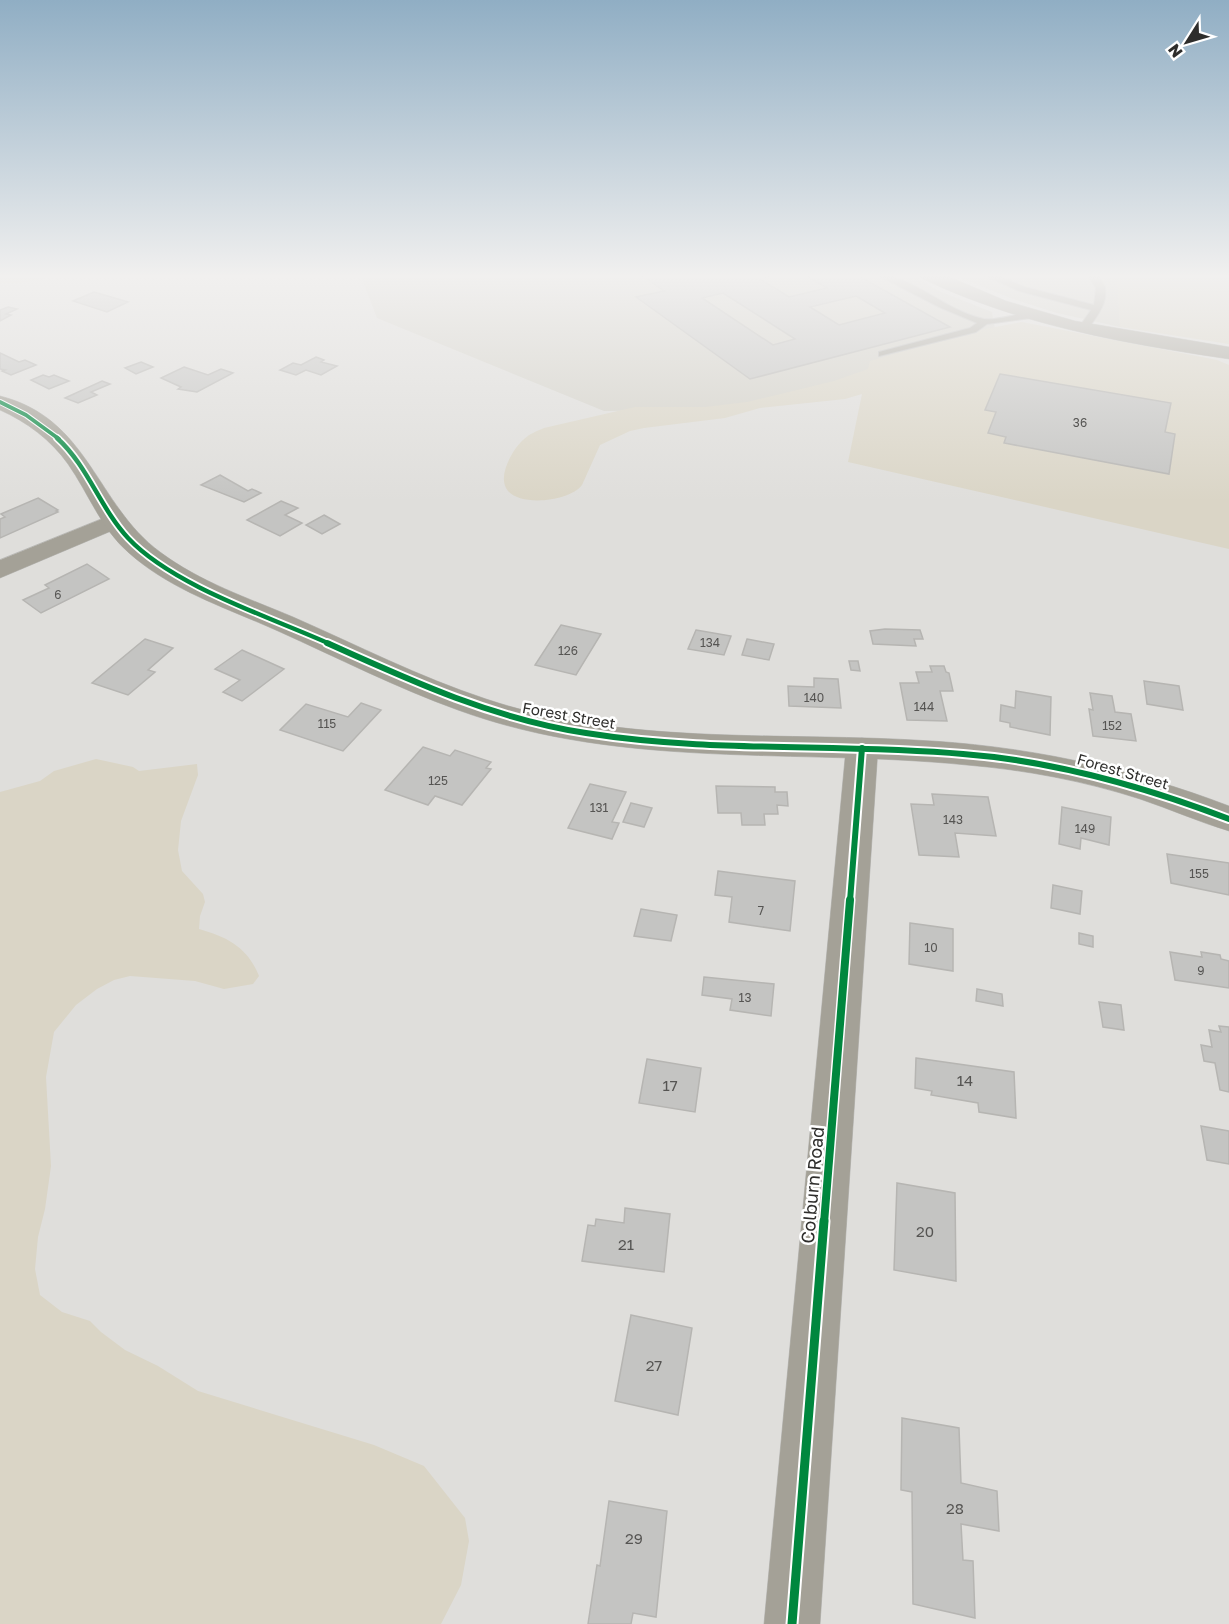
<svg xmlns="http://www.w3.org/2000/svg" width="1229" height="1624" viewBox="0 0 1229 1624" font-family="'Golos Text',sans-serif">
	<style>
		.built { fill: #d3d1c8 }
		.green { fill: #dad5c6 }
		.building { fill: #c4c4c2; stroke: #b6b5b2; stroke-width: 1.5; fill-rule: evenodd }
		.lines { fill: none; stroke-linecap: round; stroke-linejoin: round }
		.service-casing { stroke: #bbbbb9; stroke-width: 2 }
		.minor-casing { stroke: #bbbbb9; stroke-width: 1 }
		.tertiary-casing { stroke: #bbbbb9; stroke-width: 1 }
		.service { fill: #a4a197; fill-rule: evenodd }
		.minor { fill: #a4a197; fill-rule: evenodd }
		.tertiary { fill: #a4a197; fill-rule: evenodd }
		.cycleway-far4-casing { stroke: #fff; stroke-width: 6 }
		.cycleway-far3-casing { stroke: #fff; stroke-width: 8 }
		.cycleway-far2-casing { stroke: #fff; stroke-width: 10 }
		.cycleway-far1-casing { stroke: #fff; stroke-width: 11 }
		.cycleway-casing { stroke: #fff; stroke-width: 13 }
		.cycleway-far4 { stroke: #00873e; stroke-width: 4 }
		.cycleway-far3 { stroke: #00873e; stroke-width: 4.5 }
		.cycleway-far2 { stroke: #00873e; stroke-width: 6 }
		.cycleway-far1 { stroke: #00873e; stroke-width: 8 }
		.cycleway { stroke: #00873e; stroke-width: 9 }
		.labels { text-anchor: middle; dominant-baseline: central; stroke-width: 5; stroke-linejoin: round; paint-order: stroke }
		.number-label { font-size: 12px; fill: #565553 }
		.street-label { font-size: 15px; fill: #2e2d2b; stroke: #fff }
		.near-number-label { font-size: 15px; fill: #565553 }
		.near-street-label { font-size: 18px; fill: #2e2d2b; stroke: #fff }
	</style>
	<rect width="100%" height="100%" fill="#dfdedb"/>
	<g class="built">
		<polygon points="360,274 909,274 939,291 992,312 997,341 749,409 604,411 377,318"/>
		<polygon points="951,274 1117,274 1120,327 1057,313 1013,299"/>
	</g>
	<g class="green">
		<polygon points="0,274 68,274 21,283 0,283"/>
		<polygon points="1117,274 1229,274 1229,344 1120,327"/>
		<path d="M1022,322L1217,360L1229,365V549L848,462L862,394L845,399L760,408L725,418L644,428L630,431L600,445L582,485C570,501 522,507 508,491C496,477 513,449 523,440C529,434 537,431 544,428L635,407H705L747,402L834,381L868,369L870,361L979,330Z"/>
		<path d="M96,759L133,767L139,771L197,764L198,775L181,821L178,850L182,871L203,894L205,902L200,916L199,929C228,937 248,948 259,976L253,984L224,989L195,981L130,976L114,980L97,989L76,1005L54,1032L46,1077L51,1166L45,1209L38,1237L35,1269L40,1295L62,1312L90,1321L101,1332L125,1350L158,1366L198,1391L374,1445L424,1466L465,1518L469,1541L461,1585L441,1624H0V792L40,781L54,771Z"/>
	</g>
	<g class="building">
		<path d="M640,274H781L760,279L789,297L827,288L803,274H855L950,327L750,379L636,297L664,291ZM723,293L795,339L773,345L702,298ZM856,296L885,313L839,325L810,307Z"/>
		<polygon points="94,292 128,302 107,312 73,301"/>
		<polygon points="8,307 17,309 6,314 11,315 0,321 0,310"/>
		<polygon points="0,353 19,362 25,360 36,365 11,375 2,371 5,370 0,369"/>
		<polygon points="316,357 324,360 321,362 337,366 321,375 306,370 296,375 280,370 293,363 301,365"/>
		<polygon points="141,362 153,367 136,374 125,368"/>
		<polygon points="184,367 208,375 221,369 233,373 197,392 178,389 181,387 161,378"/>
		<polygon points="1000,374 1171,403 1165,432 1175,434 1169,474 1004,443 1006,437 988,433 996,412 985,410"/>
		<polygon points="43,375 49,377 54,375 69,381 49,389 31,380"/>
		<polygon points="102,381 110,384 91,392 97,395 78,403 65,398"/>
		<polygon points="220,475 248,491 252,489 261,493 244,502 201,485"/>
		<polygon points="38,498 58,510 56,511 58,512 0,538 0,519 5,517 1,514"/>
		<polygon points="281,501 298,508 285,515 302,523 280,536 247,520"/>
		<polygon points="324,515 340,524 322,534 306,525"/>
		<polygon points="87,564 109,579 41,613 23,600 49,588 45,585"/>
		<polygon points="561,625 601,634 576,675 535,665"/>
		<polygon points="885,629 920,630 923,639 914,639 916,646 873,644 870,631"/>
		<polygon points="696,630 731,636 724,655 688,649"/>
		<polygon points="145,639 173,648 148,670 155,672 128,695 92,683"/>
		<polygon points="747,639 774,644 769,660 742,655"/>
		<polygon points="242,650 284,669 242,701 223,692 240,680 215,669"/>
		<polygon points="849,661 858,661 860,671 851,670"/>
		<polygon points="930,666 944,666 946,672 949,673 953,691 940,691 947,721 907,720 900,683 919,683 916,672 932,672"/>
		<polygon points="814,678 838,679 841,708 789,706 788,686 814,687"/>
		<polygon points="1144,681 1179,686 1183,710 1147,704"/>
		<polygon points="1016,691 1051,697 1050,735 1010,727 1010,723 1000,721 1001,705 1015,708"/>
		<polygon points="1090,693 1112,696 1115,712 1131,714 1136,741 1093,736 1089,709 1093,710"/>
		<polygon points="361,703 381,710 343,751 280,730 306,704 348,717"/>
		<polygon points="423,747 450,756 455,750 491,762 486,768 491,769 462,805 435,796 428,805 385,790"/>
		<polygon points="590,784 626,792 612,822 619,823 612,839 568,828"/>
		<polygon points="716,786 775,787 775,792 787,792 788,806 777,805 778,814 764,814 765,825 742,825 741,813 718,813"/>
		<polygon points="932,794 988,797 996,836 955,833 959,857 919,855 911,804 934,805"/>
		<polygon points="631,803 652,808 644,827 623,822"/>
		<polygon points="1062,807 1111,817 1109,845 1081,838 1080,849 1059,844"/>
		<polygon points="1167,854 1229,863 1229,895 1171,883"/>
		<polygon points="718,871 795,881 790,931 729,922 732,897 715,895"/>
		<polygon points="1053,885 1082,891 1080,914 1051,908"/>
		<polygon points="641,909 677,915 671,941 634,936"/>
		<polygon points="910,923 953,929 953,971 909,964"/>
		<polygon points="1079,933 1093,936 1093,947 1079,944"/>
		<polygon points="1170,952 1202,957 1201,952 1220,955 1221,959 1229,961 1229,988 1175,980"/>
		<polygon points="704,977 774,984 771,1016 730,1010 732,999 702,995"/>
		<polygon points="977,989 1002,994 1003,1006 976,1001"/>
		<polygon points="1099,1002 1121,1005 1124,1030 1103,1027"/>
		<polygon points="1219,1026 1229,1027 1229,1092 1220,1090 1215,1063 1204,1061 1201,1045 1212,1047 1209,1030 1221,1032"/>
		<polygon points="916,1058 1014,1072 1016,1118 979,1112 978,1103 931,1095 932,1091 915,1088"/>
		<polygon points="647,1059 701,1068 695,1112 639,1103"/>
		<polygon points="1201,1126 1229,1131 1229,1164 1207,1160"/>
		<polygon points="897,1183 955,1193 956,1281 894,1270"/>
		<polygon points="625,1208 670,1214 664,1272 582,1261 588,1225 595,1226 596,1219 624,1223"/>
		<polygon points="631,1315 692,1328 678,1415 615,1401"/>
		<polygon points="902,1418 959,1428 961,1483 997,1491 999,1531 961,1524 963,1560 973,1561 975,1618 913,1604 912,1492 901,1490"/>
		<polygon points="609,1501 667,1511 656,1617 633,1613 631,1624 588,1624 597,1565 600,1566"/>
	</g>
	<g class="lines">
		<defs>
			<g id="service">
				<path d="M875,274C911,274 947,312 984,319C997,321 1017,314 1031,312L1036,315L1031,318L987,324L976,332L879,356V352L970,328L977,323L939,307Z"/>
				<path d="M981,274H994L1025,287L1094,305L1096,288L1087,274H1097C1116,294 1099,314 1086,331H1080L1078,329L1091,310L1019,291Z"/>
			</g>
			<g id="minor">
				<path d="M918,274H943L1006,301L1075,321L1229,347V359C1122,343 1019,325 921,278Z"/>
				<polygon points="114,514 123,516 126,521 123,526 0,578 0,560"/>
				<polygon points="862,738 873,741 878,748 820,1624 764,1624 846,748 851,741"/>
			</g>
			<path id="tertiary" d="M0,396C89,418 96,505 160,552C200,582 248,598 293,617C357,645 419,677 486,699C623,745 771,732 914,740C1022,745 1127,767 1229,806V831C1199,822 1170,809 1140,799C1084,781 1026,770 967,765C797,748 622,770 458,710C397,688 338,658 278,631C227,608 172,591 129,553C101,529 89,494 68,464C51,440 27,422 0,410Z"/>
		</defs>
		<use href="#service" class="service-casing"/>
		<use href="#minor" class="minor-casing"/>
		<use href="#tertiary" class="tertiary-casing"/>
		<use href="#service" class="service"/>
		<use href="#minor" class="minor"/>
		<use href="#tertiary" class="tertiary"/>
		<defs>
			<polyline id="cycleway-far4" points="0,402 26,415 59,439"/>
			<path id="cycleway-far3" d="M57,438C88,466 100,508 128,538C173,586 270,617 330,644"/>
			<g id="cycleway-far2">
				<path d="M327,643C411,681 494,719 586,733C710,753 838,743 963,754C1055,761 1143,786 1229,819"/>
				<polyline points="850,901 862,748"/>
			</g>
			<polyline id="cycleway-far1" points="824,1223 850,900"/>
			<polyline id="cycleway" points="792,1624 824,1221"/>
		</defs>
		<use href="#cycleway-far4" class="cycleway-far4-casing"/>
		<use href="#cycleway-far3" class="cycleway-far3-casing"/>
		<use href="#cycleway-far2" class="cycleway-far2-casing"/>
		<use href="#cycleway-far1" class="cycleway-far1-casing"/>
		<use href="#cycleway" class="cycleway-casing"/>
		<use href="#cycleway-far4" class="cycleway-far4"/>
		<use href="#cycleway-far3" class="cycleway-far3"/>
		<use href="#cycleway-far2" class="cycleway-far2"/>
		<use href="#cycleway-far1" class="cycleway-far1"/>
		<use href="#cycleway" class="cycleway"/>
	</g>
	<linearGradient id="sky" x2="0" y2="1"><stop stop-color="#90aec4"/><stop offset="0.55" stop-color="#f1f0ef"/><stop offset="1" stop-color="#f1f0ef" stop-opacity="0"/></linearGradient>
	<rect width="1229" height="502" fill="url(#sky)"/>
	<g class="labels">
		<g class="number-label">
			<text x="1080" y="422">36</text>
			<text x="58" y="594">6</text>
			<text x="710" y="642">134</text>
			<text x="568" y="650">126</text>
			<text x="814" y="697">140</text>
			<text x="924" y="706">144</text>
			<text x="327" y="723">115</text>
			<text x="1112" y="725">152</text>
			<text x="438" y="780">125</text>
			<text x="599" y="807">131</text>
			<text x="953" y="819">143</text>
			<text x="1085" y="828">149</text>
			<text x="1199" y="873">155</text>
			<text x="761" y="910">7</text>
			<text x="931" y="947">10</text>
			<text x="1201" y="970">9</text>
			<text x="745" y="997">13</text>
		</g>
		<g class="street-label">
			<text transform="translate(569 715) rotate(10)">Forest Street</text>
			<text transform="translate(1123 771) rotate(16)">Forest Street</text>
		</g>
		<g class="near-number-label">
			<text x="965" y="1080">14</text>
			<text x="670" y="1085">17</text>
			<text x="925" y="1231">20</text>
			<text x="626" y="1244">21</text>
			<text x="654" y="1365">27</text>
			<text x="955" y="1508">28</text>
			<text x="634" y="1538">29</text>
		</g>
		<g class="near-street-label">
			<text transform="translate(812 1185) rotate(-85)">Colburn Road</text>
		</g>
	</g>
	<g transform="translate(1187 42) rotate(233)" stroke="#ffffff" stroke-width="4.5" paint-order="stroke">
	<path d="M0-4.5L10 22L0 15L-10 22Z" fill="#2e2d2b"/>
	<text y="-9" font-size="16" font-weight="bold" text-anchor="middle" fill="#2e2d2b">N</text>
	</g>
</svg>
